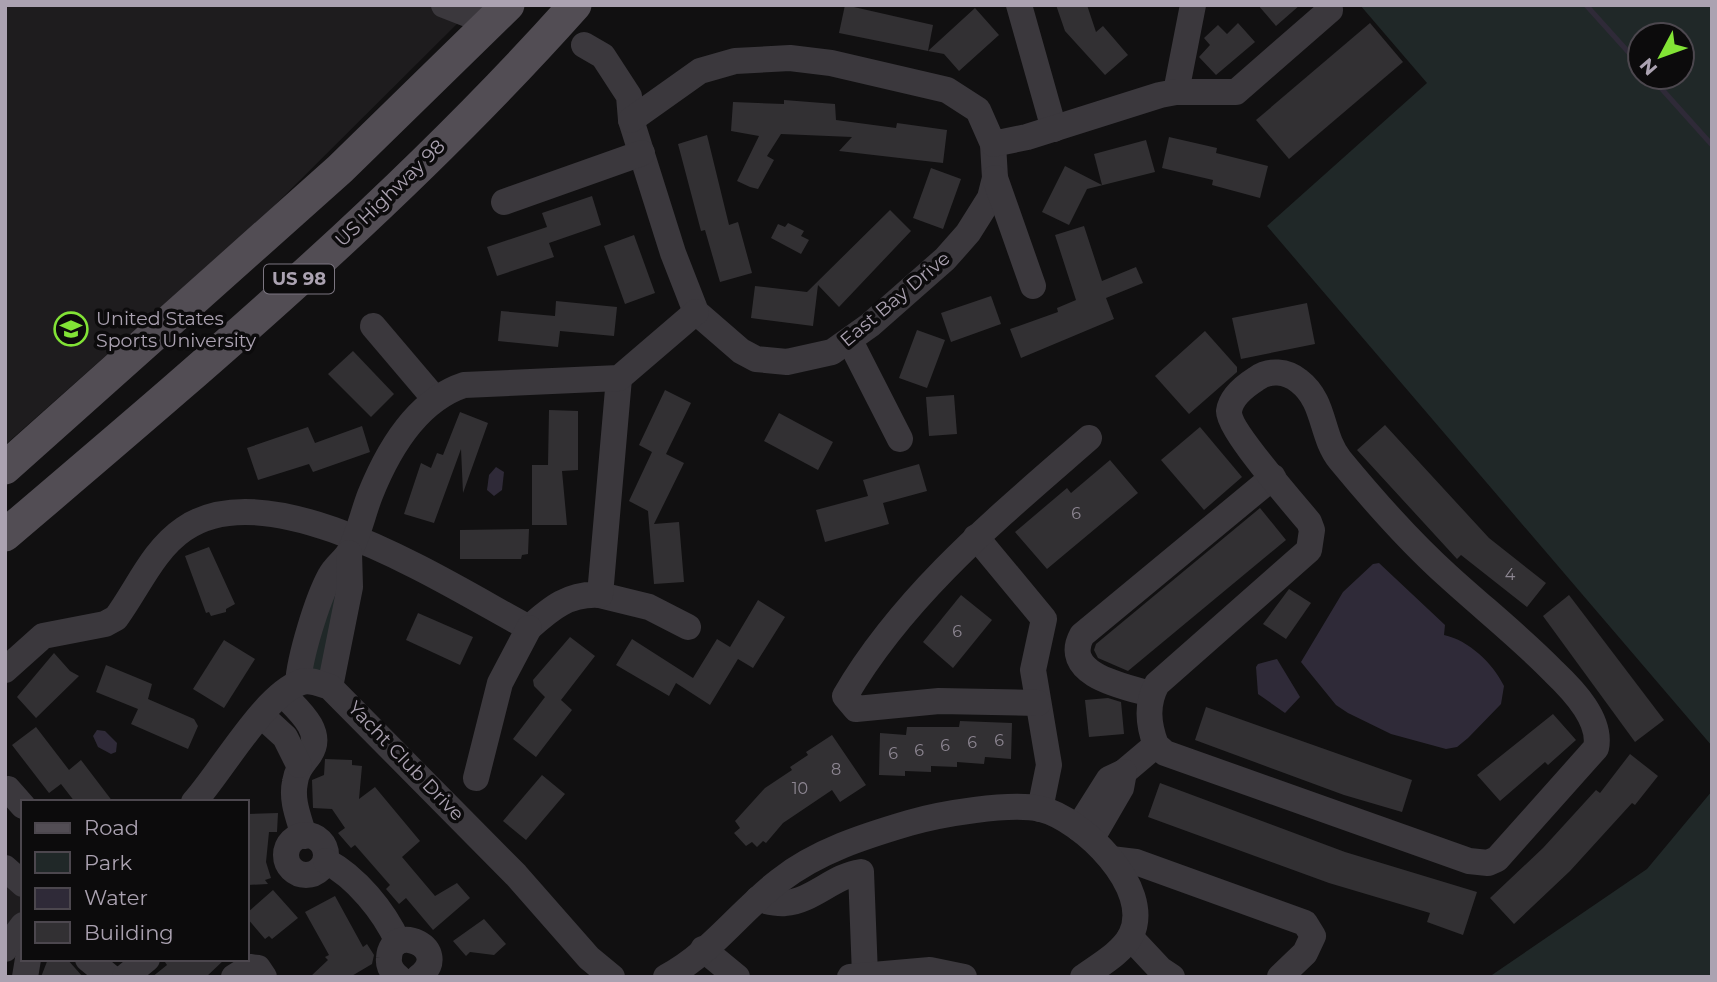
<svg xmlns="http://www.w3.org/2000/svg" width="1717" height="982" viewBox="0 0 1717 982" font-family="Montserrat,sans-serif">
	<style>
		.built { fill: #1e1c1e }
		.green { fill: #202828; fill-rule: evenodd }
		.water { fill: #2f2a38 }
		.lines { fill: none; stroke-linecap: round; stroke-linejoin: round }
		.stream { stroke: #2f2a38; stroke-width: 5 }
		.building { fill: #323033 }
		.minor { stroke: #3b383d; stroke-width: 26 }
		.major { stroke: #524d54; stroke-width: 33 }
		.labels { text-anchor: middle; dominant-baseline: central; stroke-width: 7; stroke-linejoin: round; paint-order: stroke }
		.number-label { font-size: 16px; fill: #8d8692 }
		.shield { fill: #0c0b0c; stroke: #7b7580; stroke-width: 2 }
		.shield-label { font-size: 18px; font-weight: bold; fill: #aba2b1 }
		.street-label { font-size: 19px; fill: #aba2b1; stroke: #0c0b0c }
		.poi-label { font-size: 19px; fill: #aba2b1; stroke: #0c0b0c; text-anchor: start }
	</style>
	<rect width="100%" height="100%" fill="#111011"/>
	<g class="built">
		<polygon points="5,5 476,5 267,213 5,445"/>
		<polygon points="5,879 23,893 23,912 5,937"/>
	</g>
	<g class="green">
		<path d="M1360,5H1712V746L1267,226L1427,83ZM1640,35H1682V77H1640Z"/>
		<polygon points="346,577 327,665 319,672 309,668 316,626"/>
		<polygon points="1712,791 1712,977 1489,977 1647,869"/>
	</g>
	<g class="water">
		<polygon points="496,467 504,472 502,490 494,496 487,490 489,475"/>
		<path d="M1379,563L1445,625L1444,635C1468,640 1493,663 1504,686L1501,704L1468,738L1457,747L1446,749L1391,734L1348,713L1336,705L1301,662L1343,592L1373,564Z"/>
		<polygon points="1277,659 1300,697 1285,713 1258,694 1256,667 1258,664"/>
		<polygon points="97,730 105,731 117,743 116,752 111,754 98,747 93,736"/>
	</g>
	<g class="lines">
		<g class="stream">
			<polyline points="1586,5 1640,65"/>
			<polyline points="1651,77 1712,145"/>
		</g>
	</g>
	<g class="building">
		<polygon points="845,5 933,25 928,51 839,33"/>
		<polygon points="1056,5 1087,5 1096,32 1103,26 1128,55 1105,75 1065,31"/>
		<polygon points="1258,5 1300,5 1276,26"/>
		<polygon points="975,8 999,35 959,71 944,54 928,51"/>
		<polygon points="1238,23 1255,42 1216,75 1199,57 1210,45 1204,38 1218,25 1227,34"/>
		<polygon points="1370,23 1403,62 1289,159 1256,120"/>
		<polygon points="784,100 835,104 836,120 896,128 897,123 947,130 943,163 839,151 852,137 781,134 767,156 774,160 758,189 750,187 737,181 759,136 731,131 733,102 784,104"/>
		<polygon points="707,135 729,225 738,222 752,273 720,282 705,230 701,231 678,144"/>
		<polygon points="1169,137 1217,148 1216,153 1268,166 1260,198 1212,185 1213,180 1162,168"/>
		<polygon points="1146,140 1155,172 1087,189 1069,225 1042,212 1065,166 1102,185 1094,154"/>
		<polygon points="931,168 961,179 943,229 913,218"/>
		<polygon points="592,196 601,225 549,243 554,257 497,276 487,247 547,227 542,213"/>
		<polygon points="890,210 911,231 839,307 818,285 813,326 751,318 755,286 807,292"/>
		<polygon points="788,223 804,231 801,236 809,240 801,254 771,238 778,224 785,227"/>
		<polygon points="1084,226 1102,281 1136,267 1143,283 1106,298 1114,319 1021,358 1010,329 1058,312 1057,308 1076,300 1055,235"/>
		<polygon points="634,235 655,293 625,304 604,246"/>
		<polygon points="991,296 1001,324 951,342 941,313"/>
		<polygon points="556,301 617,307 614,336 560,331 558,347 498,341 501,311 555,316"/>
		<polygon points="1307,303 1315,344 1241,359 1232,318"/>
		<polygon points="917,330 945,340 927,388 899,378"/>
		<polygon points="1205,331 1237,367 1237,372 1189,414 1155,376"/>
		<polygon points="353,351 394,394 371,417 328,374"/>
		<polygon points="665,390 691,403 666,454 684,463 654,524 679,522 684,582 654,584 648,511 629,501 652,452 639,445"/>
		<polygon points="954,395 957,434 929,436 926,397"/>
		<polygon points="549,410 578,411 578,470 562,471 567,525 532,525 532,465 548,465"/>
		<polygon points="460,412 488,423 463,493 461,449 434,523 404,514 421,463 431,468 437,453 443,455"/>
		<polygon points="779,413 833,442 818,470 764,441"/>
		<polygon points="1385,425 1489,538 1546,583 1527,607 1461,555 1457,559 1357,450"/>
		<polygon points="362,426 370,452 313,472 309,464 258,480 247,448 308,427 315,443"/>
		<polygon points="1200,427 1242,477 1204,510 1161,460"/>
		<polygon points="1110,460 1138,493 1047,569 1015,532 1067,488 1071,493"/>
		<polygon points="919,464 927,491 883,503 889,524 825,542 816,510 868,496 863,480"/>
		<polygon points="1260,508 1286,540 1128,671 1098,658 1094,650 1096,644"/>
		<polygon points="529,529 528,554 522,555 521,559 460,559 460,530"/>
		<polygon points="209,547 235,604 226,609 226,612 211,616 209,612 206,613 185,556"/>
		<polygon points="1289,589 1311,603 1286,639 1263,624"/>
		<polygon points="961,595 992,620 953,668 923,642"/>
		<polygon points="1569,595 1664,720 1635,742 1543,616"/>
		<polygon points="758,600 785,617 753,668 738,659 710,705 676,683 669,696 616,665 632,639 693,678 717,639 730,647"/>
		<polygon points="418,613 473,637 460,665 406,640"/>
		<polygon points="570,637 595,656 561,700 572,710 536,757 513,739 545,697 534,686 533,680"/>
		<polygon points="224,640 255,659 224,708 193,689"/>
		<polygon points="54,653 70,671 79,676 36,718 17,697"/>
		<polygon points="106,665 152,684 148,699 194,719 198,726 188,749 131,724 138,709 96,692"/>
		<polygon points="1108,698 1121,702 1124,734 1089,737 1085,700"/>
		<polygon points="1206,707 1412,780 1402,812 1344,795 1195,740"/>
		<polygon points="1553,714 1576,740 1548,765 1545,762 1500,801 1477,775"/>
		<polygon points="960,721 1012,723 1011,759 985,757 984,764 957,762 957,767 931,766 931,772 905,771 905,776 879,775 880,733 906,735 907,727 959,727"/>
		<polygon points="36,727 69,770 81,760 113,802 75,802 61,784 49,793 12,745"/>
		<polygon points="832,735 866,785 840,802 832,790 783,823 766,843 763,841 757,847 752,842 746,846 734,833 740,828 735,821 765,788 792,770 790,767 808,755 806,752"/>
		<polygon points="1630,754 1658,776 1635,805 1632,803 1570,871 1514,924 1490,898 1543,848 1596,790 1600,793"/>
		<polygon points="325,759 352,760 352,765 362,766 359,799 375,787 420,841 402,857 435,896 457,883 470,898 433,930 406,898 399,904 386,889 390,885 355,845 351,848 338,833 345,828 332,809 313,808 312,780 324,775"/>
		<polygon points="542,775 565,794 526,840 503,821"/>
		<polygon points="1160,783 1345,852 1477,892 1463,935 1427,922 1430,913 1329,883 1148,817"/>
		<polygon points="278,813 277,832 269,832 266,862 271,878 265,880 268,884 247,885 247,814"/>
		<polygon points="273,890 298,918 272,939 269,936 265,939 247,918 247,913"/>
		<polygon points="335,896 363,947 367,944 374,955 372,964 350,977 310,977 328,960 325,957 329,955 305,912"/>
		<polygon points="484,919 506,944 494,955 470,952 466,956 453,941"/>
		<polygon points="48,959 67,959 83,977 41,977"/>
		<polygon points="163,959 225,959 206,977 152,977 167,965"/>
	</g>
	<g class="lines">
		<g class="minor">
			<polyline points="444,5 490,23"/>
			<polyline points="1019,5 1054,129"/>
			<polyline points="584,45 603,56 629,96 631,120 673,253 696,312 741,351 756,359 787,362 832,352 870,325 945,259 968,233 990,198 995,178 993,144"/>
			<polyline points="1176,92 1193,5"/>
			<polyline points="631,120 700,71 735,61 790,58 831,63 947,90 978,110 993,144 1027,137 1160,95 1176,92 1236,92 1330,10"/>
			<polyline points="995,178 1033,286"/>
			<polyline points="504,202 642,153"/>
			<polyline points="373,326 435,399"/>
			<polyline points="850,341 900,439"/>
			<polyline points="976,537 1044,619 1033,670 1049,765 1040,809"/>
			<polyline points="600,595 649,607 688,627"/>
			<path d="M5,670L43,636L105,624L116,618C138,588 153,550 184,529C271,468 450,586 529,628C551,608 569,593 600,595L619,378"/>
			<path d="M298,683C300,656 317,600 330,576C335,566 345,560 350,551C359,533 363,513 370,495C388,450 416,401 464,385L619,378L696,312"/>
			<polyline points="330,687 350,587 349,553"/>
			<path d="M283,694C297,709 325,731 310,754C303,764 297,769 295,782C291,801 299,818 304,836"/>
			<path d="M1151,694C1126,687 1060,675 1082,635L1273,477"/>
			<path d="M1038,703L939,701L856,709L845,696C905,593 1001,515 1089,438"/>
			<polyline points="261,715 285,737 299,765"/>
			<path d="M1124,772L1156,745L1165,753L1469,861L1488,863L1497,859L1596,748C1602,720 1573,690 1554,672C1521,638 1483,608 1448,576C1409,541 1373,500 1340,460C1320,435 1326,402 1299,381C1287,371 1269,369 1256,379C1245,386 1231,397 1229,411C1228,429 1294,504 1309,522L1312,530L1309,550L1157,684C1146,704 1148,724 1156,745"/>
			<polyline points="476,778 500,683 529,628"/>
			<polyline points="8,789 23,806"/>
			<path d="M194,802C221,772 264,696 299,683C309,678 320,684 330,687L516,875L589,958L612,977"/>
			<polyline points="1078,828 1109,779 1124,772 1121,788 1092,838"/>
			<circle cx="306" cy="855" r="20"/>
			<polyline points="1111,859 1136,862 1305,923 1313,936 1305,953 1280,977"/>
			<path d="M326,861C356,877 384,911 398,942"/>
			<polyline points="5,868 23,884"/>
			<path d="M758,899C766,901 776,904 785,903C813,901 833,876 861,872L865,975"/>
			<polyline points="1130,937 1160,969 1172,977"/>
			<polyline points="5,949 23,925"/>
			<polyline points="703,949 737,977"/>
			<polyline points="88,959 110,977"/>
			<polyline points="25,977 28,959"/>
			<polyline points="125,977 147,959"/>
			<polyline points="234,977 250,967 258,968 264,977"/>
			<path d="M398,977C392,972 388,966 389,958C391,920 454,949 419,977"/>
			<path d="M666,977C709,955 741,910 779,881C817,851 865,836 909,823C940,814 1010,802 1041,809C1082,819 1154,888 1131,935C1122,953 1098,966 1083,977"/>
			<polyline points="850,977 930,970 964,977"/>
		</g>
		<g class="major">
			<polyline points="5,468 340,169 508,5"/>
			<path d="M5,535C202,367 402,199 575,5"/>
		</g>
	</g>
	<defs>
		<symbol id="university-ring" viewBox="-11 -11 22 22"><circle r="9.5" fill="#0c0b0c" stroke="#82e336" stroke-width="1.5"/><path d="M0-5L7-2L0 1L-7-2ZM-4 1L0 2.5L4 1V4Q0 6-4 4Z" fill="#82e336"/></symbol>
	</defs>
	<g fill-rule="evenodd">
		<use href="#university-ring" x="52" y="310" width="38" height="38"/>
	</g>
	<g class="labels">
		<g class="number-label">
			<text x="1076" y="513">6</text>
			<text x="1510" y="574">4</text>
			<text x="957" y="631">6</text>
			<text x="999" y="740">6</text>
			<text x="972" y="742">6</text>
			<text x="945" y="745">6</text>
			<text x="919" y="750">6</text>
			<text x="893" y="753">6</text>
			<text x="836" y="769">8</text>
			<text x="800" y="788">10</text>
		</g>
		<rect class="shield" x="264" y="264.5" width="70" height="29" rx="5"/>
		<g class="shield-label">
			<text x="299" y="279">US 98</text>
		</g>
		<g class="street-label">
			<text transform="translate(390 193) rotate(-44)">US Highway 98</text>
			<text transform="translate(895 299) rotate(-40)">East Bay Drive</text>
			<text transform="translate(406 761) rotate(46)">Yacht Club Drive</text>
		</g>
		<g class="poi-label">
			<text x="96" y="318">United States<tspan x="96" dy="22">Sports University</tspan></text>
		</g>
	</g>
	<rect width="1717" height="982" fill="none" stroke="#aba2b1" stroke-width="14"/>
	<rect x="21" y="800" width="228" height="161" fill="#0c0b0c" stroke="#4c474e" stroke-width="2"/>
	<rect x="35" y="823" width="35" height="10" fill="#524d54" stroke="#4c474e" stroke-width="2"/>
	<text x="84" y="835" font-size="21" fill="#aba2b1">Road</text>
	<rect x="35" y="852" width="35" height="21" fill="#202828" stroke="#4c474e" stroke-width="2"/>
	<text x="84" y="870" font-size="21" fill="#aba2b1">Park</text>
	<rect x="35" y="888" width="35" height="21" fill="#2f2a38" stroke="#4c474e" stroke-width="2"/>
	<text x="84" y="905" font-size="21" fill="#aba2b1">Water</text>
	<rect x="35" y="922" width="35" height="21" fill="#323033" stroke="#4c474e" stroke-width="2"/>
	<text x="84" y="940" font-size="21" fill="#aba2b1">Building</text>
	<g transform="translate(1661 56) rotate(229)"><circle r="33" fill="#0c0b0c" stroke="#4c474e" stroke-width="2"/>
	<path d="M0-5L12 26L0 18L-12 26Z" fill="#82e336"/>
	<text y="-10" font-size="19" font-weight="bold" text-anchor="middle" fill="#aba2b1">N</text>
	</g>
</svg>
